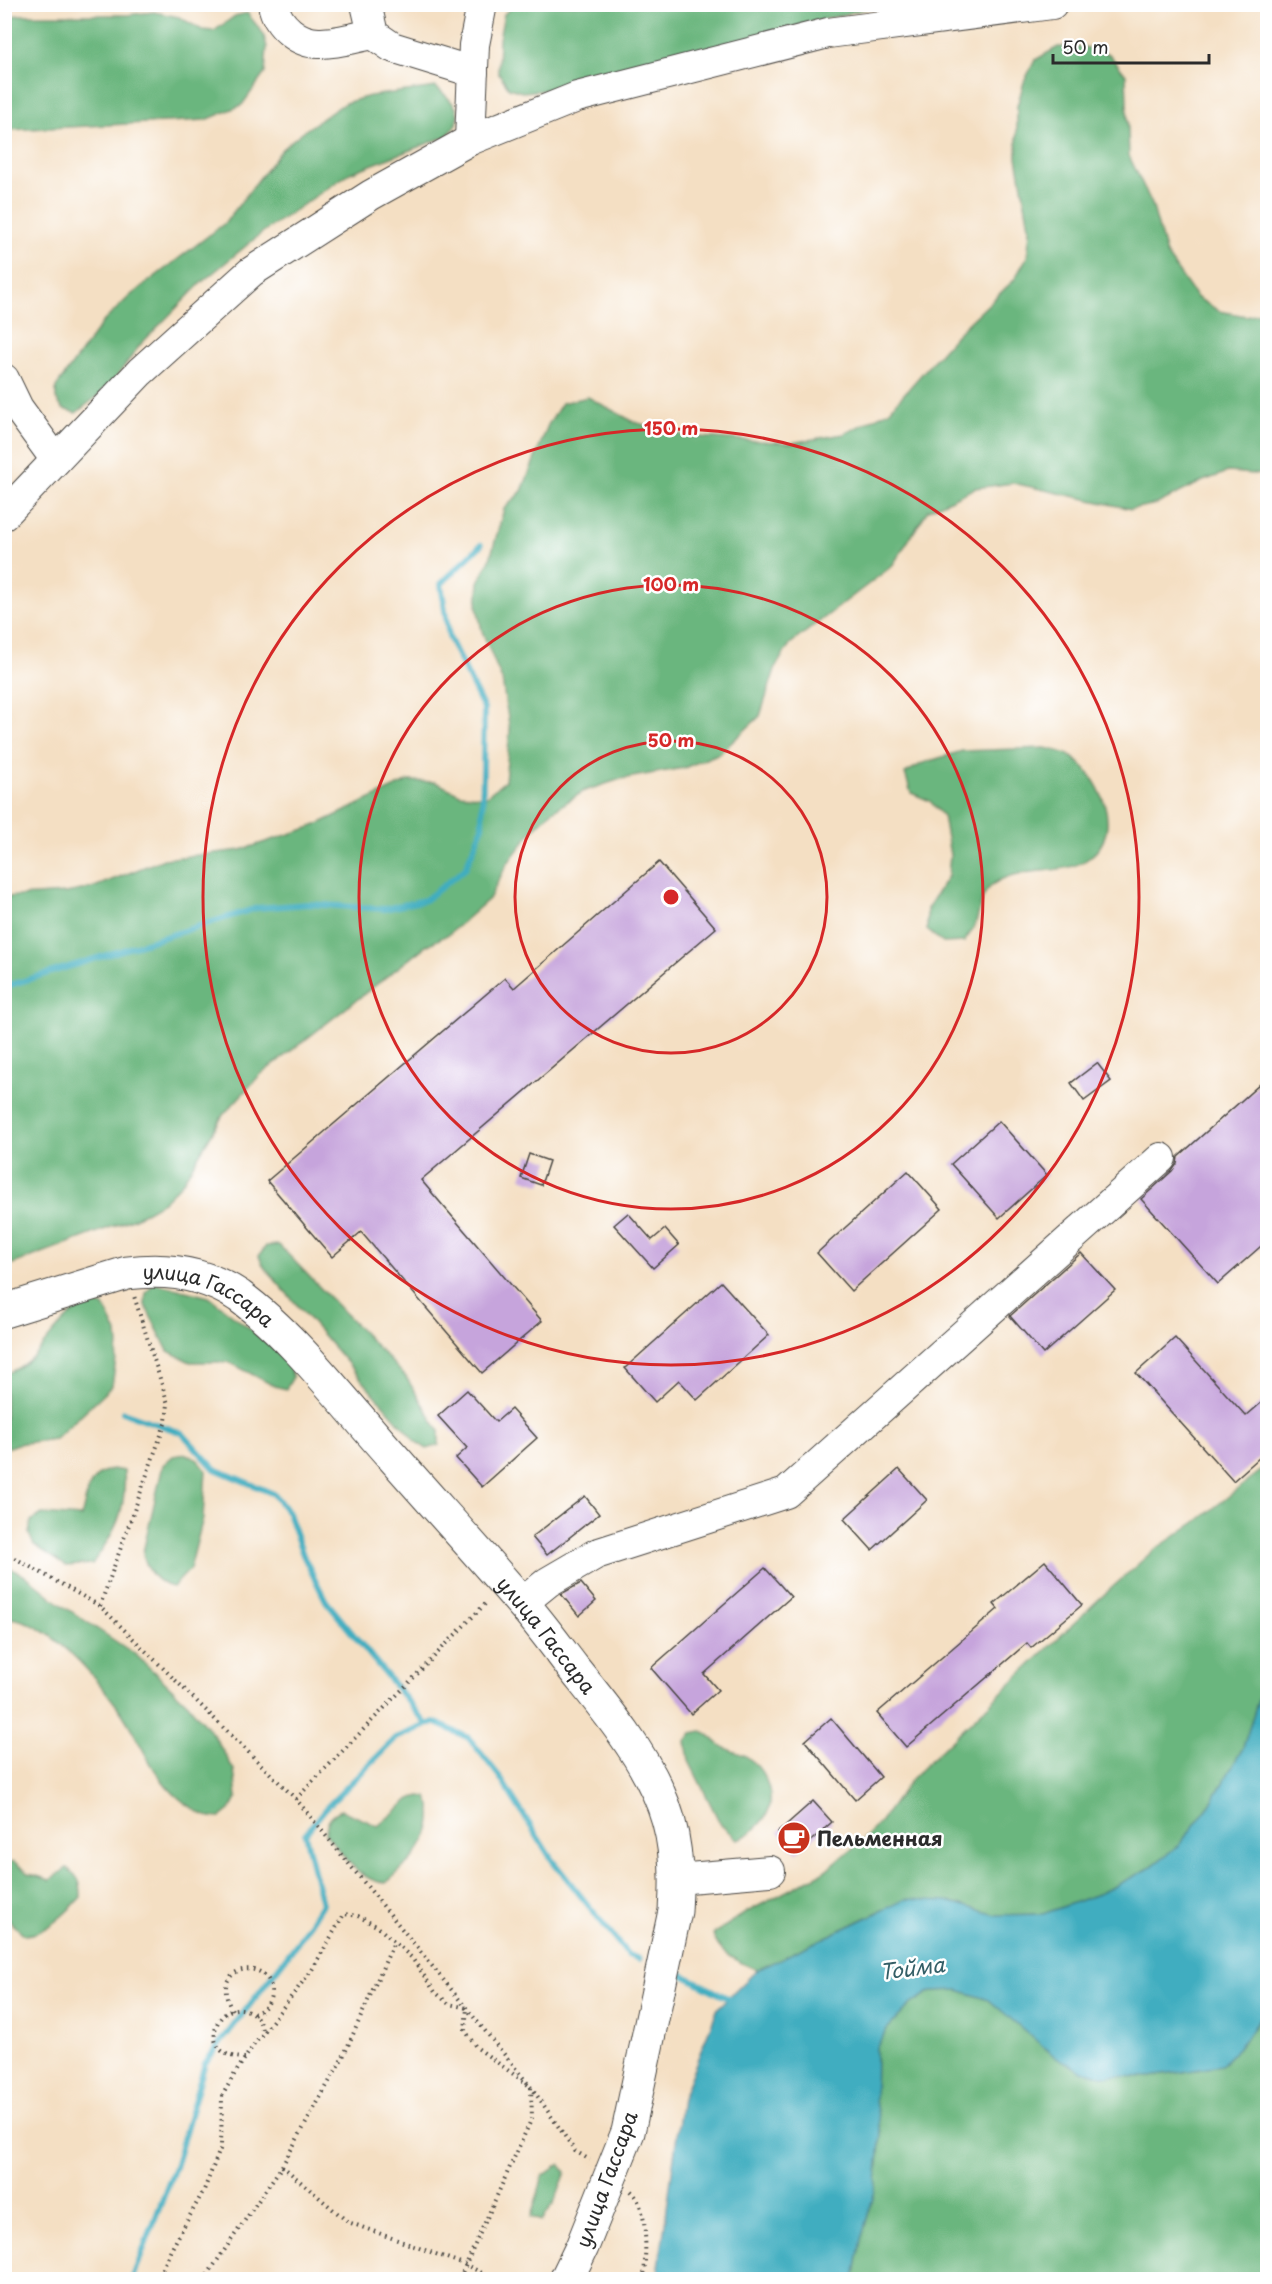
<svg xmlns="http://www.w3.org/2000/svg" width="1272" height="2284" viewBox="0 0 1272 2284" font-family="'Playpen Sans',sans-serif">
	<style>
		.forest { fill: #6ab67e; stroke: #4a7054; stroke-width: 1.5 }
		.water { fill: #41adc0; stroke: #366c76; stroke-width: 1.5 }
		.lines { fill: none; stroke-linecap: round; stroke-linejoin: round }
		.stream { stroke: #41adc0; stroke-width: 6 }
		.building { fill: #c6a4dc }
		.minor-casing { stroke: #494642; stroke-width: 32 }
		.major-casing { stroke: #494642; stroke-width: 35 }
		.path { stroke: #494642; stroke-width: 4; stroke-dasharray: 1.5 4.5; stroke-linecap: butt }
		.minor { stroke: #fff; stroke-width: 30 }
		.major { stroke: #fff; stroke-width: 33 }
		.ring { fill: none; stroke: #d62828; stroke-width: 3 }
		.labels { text-anchor: middle; dominant-baseline: central; stroke-width: 5; stroke-linejoin: round; paint-order: stroke }
		.street-label { font-size: 20px; fill: #2b2b2b; stroke: #fff }
		.poi-label { font-size: 20px; font-weight: bold; fill: #2b2b2b; stroke: #fff; text-anchor: start }
		.water-label { font-size: 21px; font-style: italic; fill: #345f67; stroke: #fff }
		.centre { fill: #d62828; stroke: #fff; stroke-width: 3 }
		.ring-label { font-size: 18px; text-anchor: middle; font-weight: bold; fill: #d62828; stroke: #fff; stroke-width: 5; stroke-linejoin: round; paint-order: stroke }
	</style>
	<rect width="100%" height="100%" fill="#fff"/>
	<filter id="ink" filterUnits="userSpaceOnUse"><feTurbulence type="fractalNoise" baseFrequency=".0167" numOctaves="2"/><feDisplacementMap in="SourceGraphic" scale="12" xChannelSelector="R" yChannelSelector="G"/><feConvolveMatrix kernelMatrix="1 2 1 2 8 2 1 2 1" color-interpolation-filters="sRGB"/></filter>
	<filter id="wash" filterUnits="userSpaceOnUse"><feTurbulence type="fractalNoise" baseFrequency=".008" numOctaves="4" result="noise"/><feDisplacementMap in="SourceGraphic" scale="24" xChannelSelector="R" yChannelSelector="G"/><feGaussianBlur stdDeviation="1.35" result="paint"/><feColorMatrix in="noise" values="0 0 0 0 0 0 0 0 0 0 0 0 0 0 0 0 0 1.4 0 .05"/><feComposite in="paint" operator="in"/></filter>
	<g filter="url(#wash)">
		<rect width="100%" height="100%" fill="#f4dfc3"/>
		<g class="forest">
			<polygon points="515,5 881,5 548,90 522,92 509,88 498,72 499,39 504,14"/>
			<polygon points="154,12 179,17 202,30 214,31 235,16 247,13 263,33 267,47 265,73 242,105 206,120 9,130 5,128 5,17 20,15 127,15"/>
			<polygon points="1058,47 1084,47 1109,54 1126,75 1129,156 1152,204 1166,254 1196,297 1219,311 1246,316 1267,311 1267,475 1228,472 1203,481 1157,504 1131,509 1013,483 975,488 928,510 892,566 790,644 776,666 760,716 720,753 684,768 621,779 584,791 551,812 532,831 507,864 489,899 449,934 426,946 260,1075 223,1115 182,1183 163,1202 135,1218 13,1264 5,1262 5,897 66,893 92,888 164,859 241,850 314,826 408,781 435,782 460,794 485,797 505,781 510,731 502,680 482,631 477,607 479,582 490,559 504,509 522,491 548,425 562,403 588,397 634,422 685,436 790,443 844,434 889,411 957,334 1014,280 1027,257 1030,232 1017,157 1017,106 1024,82 1035,60"/>
			<path d="M436,87C454,103 469,114 447,136L350,173L263,232L202,282L140,345L108,388L76,413L63,409L56,399V387L102,323L131,295L225,223L282,149L301,133L345,103L370,96Z"/>
			<path d="M1045,748C1052,750 1061,751 1067,754C1100,773 1126,831 1089,858C1063,878 1019,864 992,885C981,894 980,910 976,922C974,929 968,936 964,942L943,943L927,930V909L948,876L950,855L943,816L930,801L911,793L905,773L923,763L962,751Z"/>
			<polygon points="279,1245 406,1377 439,1431 439,1445 427,1449 416,1442 264,1267 259,1256 266,1246"/>
			<polygon points="154,1283 209,1297 272,1346 288,1365 293,1377 286,1389 274,1386 229,1362 190,1362 168,1351 145,1305 146,1293"/>
			<path d="M91,1302L104,1306L117,1333L118,1346L112,1386L55,1439L17,1444L5,1449V1374C44,1361 51,1319 91,1302Z"/>
			<path d="M186,1454L198,1460L206,1470L203,1518L190,1569L173,1587C155,1583 146,1569 143,1552L163,1465L173,1456Z"/>
			<path d="M1267,1466V1671L1243,1748L1210,1805L1179,1845L1148,1869L1101,1893L1043,1914L995,1915L947,1901L882,1910L757,1970C738,1961 719,1956 713,1934L747,1912L823,1872L863,1840L881,1821L911,1779L1097,1601L1154,1550L1196,1522Z"/>
			<path d="M112,1469L124,1471C127,1513 115,1532 92,1564L66,1566L34,1545L29,1534L31,1521L42,1514L81,1517C88,1494 86,1476 112,1469Z"/>
			<path d="M5,1565L29,1578L59,1603L136,1655L188,1704L214,1736L234,1770L237,1797L230,1810L220,1818C207,1818 201,1814 191,1807C150,1781 144,1742 116,1705C94,1675 44,1616 5,1618Z"/>
			<path d="M702,1731C710,1735 713,1740 720,1745C729,1752 742,1752 750,1759C767,1773 779,1802 762,1821C754,1830 749,1836 737,1839L721,1825L689,1761L686,1741L692,1733Z"/>
			<path d="M420,1796L427,1797C443,1832 411,1862 386,1883C359,1882 342,1853 326,1834C326,1821 329,1816 341,1810L378,1826L410,1799Z"/>
			<path d="M13,1861L30,1874L50,1880L67,1868C79,1877 81,1882 81,1897C67,1912 46,1934 25,1935L10,1922L5,1913V1864Z"/>
			<polygon points="958,1990 989,2000 1019,2024 1150,2077 1221,2066 1246,2038 1267,2007 1267,2279 854,2280 861,2239 875,2191 881,2133 875,2100 876,2047 887,2029 911,2004 931,1991"/>
			<polygon points="560,2164 566,2172 554,2203 541,2221 531,2217 543,2176"/>
		</g>
		<polygon class="water" points="1267,1671 1267,2007 1246,2038 1221,2066 1150,2077 1106,2076 1081,2071 1053,2055 989,2000 958,1990 931,1991 911,2004 887,2029 876,2048 875,2100 881,2133 875,2191 861,2239 854,2279 660,2279 659,2267 682,2098 718,2008 757,1970 906,1899 947,1901 996,1915 1043,1914 1101,1893 1148,1869 1179,1845 1210,1805 1243,1748"/>
		<g class="lines">
			<g class="stream">
				<polyline points="4,987 257,908 308,904 385,909 425,900 465,869 482,828 484,709 449,637 441,584 481,545"/>
				<polyline points="123,1412 182,1433 215,1469 274,1494 288,1513 303,1555 326,1601 427,1725"/>
				<polyline points="681,1974 735,2002"/>
				<polyline points="132,2280 176,2164 205,2063 298,1942 322,1904 305,1834 325,1809 396,1738 434,1722 469,1738 499,1776 552,1860 628,1955 639,1959"/>
			</g>
		</g>
		<g id="blocks">
			<g class="building">
				<polygon points="659,862 716,928 421,1180 542,1321 482,1373 361,1232 332,1257 267,1181 505,978 514,988"/>
				<polygon points="1097,1063 1111,1081 1084,1101 1071,1083"/>
				<polygon points="1268,1077 1268,1240 1218,1284 1141,1199 1172,1171 1177,1164 1178,1157"/>
				<polygon points="999,1121 1047,1175 999,1218 951,1164"/>
				<polygon points="529,1154 549,1161 541,1185 521,1178"/>
				<polygon points="908,1171 942,1209 851,1291 817,1253"/>
				<polygon points="628,1213 652,1240 665,1229 679,1245 653,1268 614,1225"/>
				<polygon points="1081,1253 1115,1290 1043,1354 1010,1316"/>
				<polygon points="721,1282 769,1335 697,1400 679,1380 655,1402 625,1368"/>
				<polygon points="1175,1338 1246,1416 1268,1397 1268,1450 1233,1481 1136,1373"/>
				<polygon points="467,1390 496,1422 511,1409 537,1438 482,1487 456,1458 467,1448 438,1416"/>
				<polygon points="899,1469 927,1500 872,1550 844,1519"/>
				<polygon points="585,1496 599,1514 547,1555 532,1537"/>
				<polygon points="1045,1561 1082,1605 1031,1648 1027,1643 906,1747 877,1713 998,1609 994,1604"/>
				<polygon points="765,1568 791,1597 704,1674 718,1690 691,1714 651,1668"/>
				<polygon points="581,1583 596,1601 579,1616 561,1594"/>
				<polygon points="831,1718 881,1777 855,1800 805,1741"/>
				<polygon points="813,1801 832,1822 797,1853 778,1832"/>
			</g>
		</g>
	</g>
	<g filter="url(#ink)">
		<use href="#blocks" fill-opacity="0" stroke="#494642" stroke-width="1.5"/>
		<g class="lines">
			<defs>
				<g id="minor">
					<path d="M273,4C277,26 299,44 321,43C338,43 357,37 373,34"/>
					<polyline points="366,4 373,34 392,47 473,72"/>
					<polyline points="470,140 474,45 482,4"/>
					<polyline points="4,379 18,408 56,460"/>
					<polyline points="4,515 140,372 251,272 371,195 470,140 577,97 828,33 1052,4"/>
					<polyline points="522,1603 548,1582 596,1554 786,1493 1161,1158"/>
					<polyline points="677,1879 770,1871"/>
				</g>
				<g id="major">
					<path id="s1" d="M4,1311L127,1273C166,1268 205,1273 239,1296C294,1336 346,1405 392,1456C435,1505 479,1553 521,1602C540,1623 557,1647 574,1669C605,1708 637,1746 658,1792C676,1831 678,1869 675,1911L628,2132L582,2247L566,2280"/>
				</g>
			</defs>
			<use href="#minor" class="minor-casing"/>
			<use href="#major" class="major-casing"/>
			<g class="path">
				<polyline points="4,1552 100,1606 296,1799 534,2091 575,2151 590,2160"/>
				<polyline points="100,1606 166,1421 168,1404 134,1296"/>
				<polyline points="296,1799 488,1601"/>
				<path d="M232,2010C205,1962 275,1956 271,1994C270,2005 262,2011 253,2014"/>
				<path d="M245,2058C191,2057 219,1992 252,2013C259,2018 262,2025 262,2034"/>
				<polyline points="282,2166 348,2222 466,2265 496,2280"/>
				<path d="M631,2191C650,2209 645,2255 644,2280"/>
				<polyline points="158,2280 171,2250 204,2190 221,2147 222,2096 234,2075 253,2046 312,1970 344,1914 358,1916 378,1927 412,1958 435,1992 449,2004 467,2008 465,2030 476,2047 531,2087 532,2118 459,2280"/>
				<polyline points="204,2280 282,2166 343,2057 394,1942"/>
			</g>
			<use href="#minor" class="minor"/>
			<use href="#major" class="major"/>
		</g>
	</g>
	<g class="ring">
		<circle cx="671" cy="897" r="156"/>
		<circle cx="671" cy="897" r="312"/>
		<circle cx="671" cy="897" r="468"/>
	</g>
	<defs>
		<symbol id="cafe-disc" viewBox="-11 -11 22 22"><circle r="9.5" fill="#c8321e" stroke="#fff"/><path d="M-5.5-4.5H6V0H3Q3 3.5 0 3.5H-2.5Q-5.5 3.5-5.5 0ZM3-3.2v2h1.7v-2ZM-6 4.5H4V6H-6Z" fill="#fff"/></symbol>
	</defs>
	<g fill-rule="evenodd">
		<use href="#cafe-disc" x="775" y="1819" width="38" height="38"/>
	</g>
	<g class="labels">
		<g class="street-label">
			<text stroke="none"><textPath href="#s1" startOffset="216">улица Гассара</textPath></text>
			<text stroke="none"><textPath href="#s1" startOffset="704">улица Гассара</textPath></text>
			<text transform="translate(606 2179) rotate(-70)">улица Гассара</text>
		</g>
		<g class="poi-label">
			<text x="817" y="1838">Пельменная</text>
		</g>
		<g class="water-label">
			<text transform="translate(912 1967) rotate(-7)">Тойма</text>
		</g>
	</g>
	<circle cx="671" cy="897" r="9" class="centre"/>
	<g class="ring-label">
		<text x="671" y="435">150 m</text>
		<text x="671" y="591">100 m</text>
		<text x="671" y="747">50 m</text>
	</g>
	<rect width="1272" height="2284" fill="none" stroke="#fff" stroke-width="24"/>
	<path d="M1053 54v9h156v-9" fill="none" stroke="#2b2b2b" stroke-width="3"/>
	<text x="1062" y="54" font-size="18" fill="#2b2b2b" stroke="#ffffff" stroke-width="4.5" paint-order="stroke">50 m</text>
</svg>
